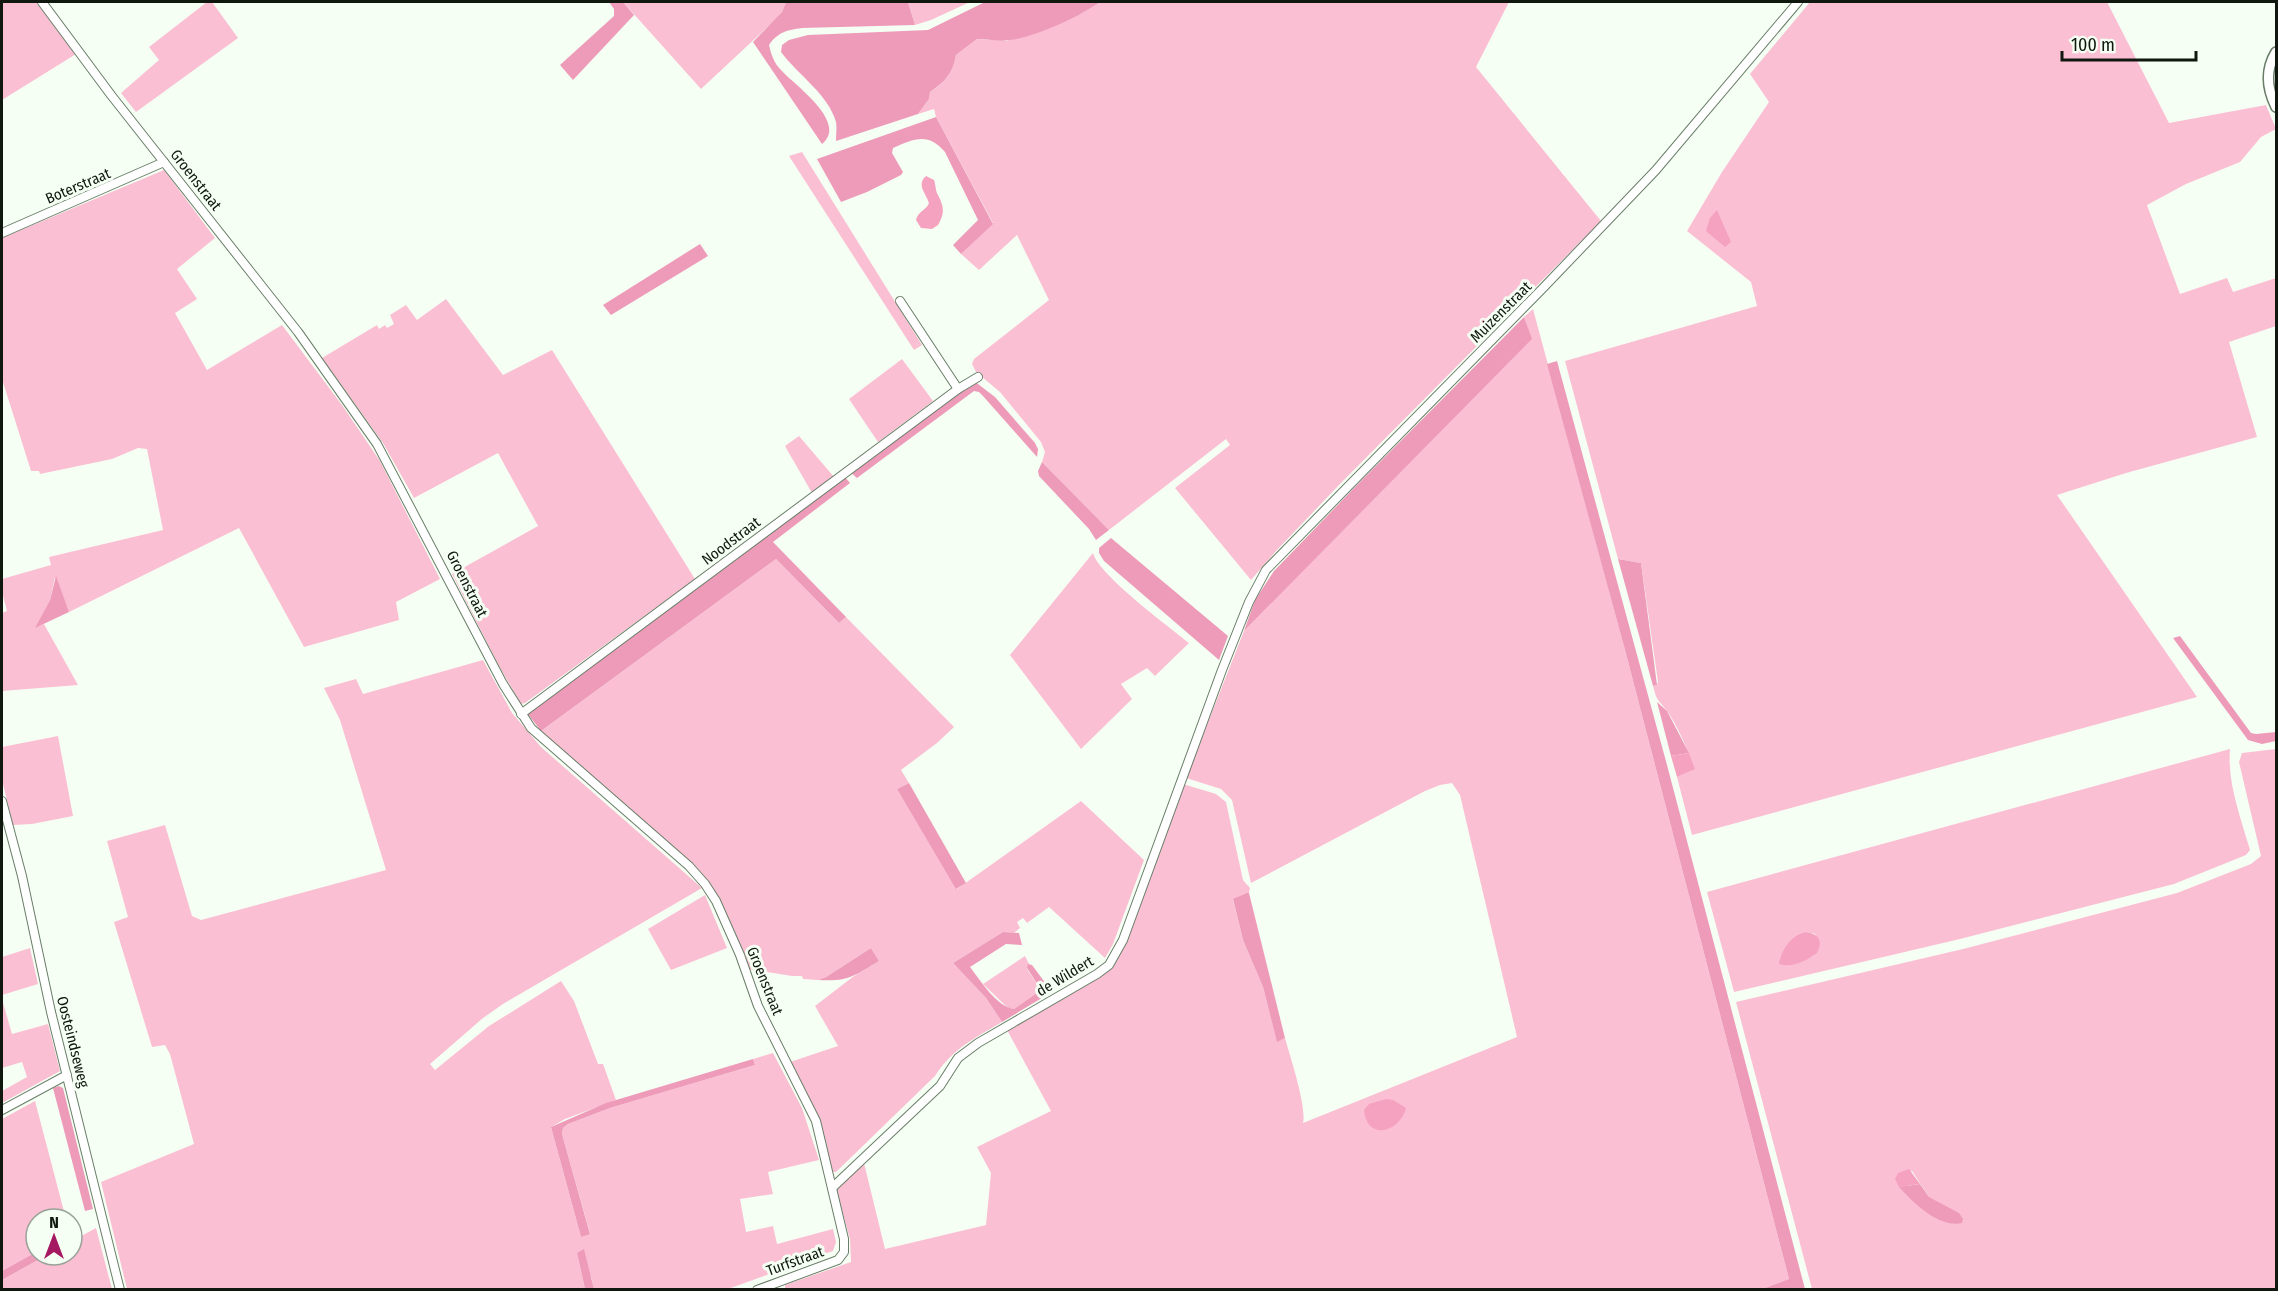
<svg xmlns="http://www.w3.org/2000/svg" width="2278" height="1291" viewBox="0 0 2278 1291" font-family="'Fira Sans Condensed',sans-serif">
	<style>
		.green { fill: #fbbfd4; fill-rule: evenodd }
		.forest { fill: #ee9bba }
		.water { fill: #f5a1c0 }
		.lines { fill: none; stroke-linecap: round; stroke-linejoin: round }
		.minor-casing { stroke: #697e68; stroke-width: 10 }
		.tertiary-casing { stroke: #697e68; stroke-width: 12 }
		.minor { stroke: #fff; stroke-width: 8 }
		.tertiary { stroke: #fff; stroke-width: 9 }
		.labels { text-anchor: middle; dominant-baseline: central; stroke-width: 6; stroke-linejoin: round; paint-order: stroke }
		.street-label { font-size: 15px; fill: #0f170e; stroke: #f5fff4 }
	</style>
	<rect width="100%" height="100%" fill="#f5fff4"/>
	<g class="green">
		<polygon points="2,2 36,2 76,54 2,100"/>
		<polygon points="207,2 212,2 238,38 136,112 121,93 159,60 149,47"/>
		<polygon points="623,2 786,2 782,12 776,19 701,89"/>
		<polygon points="908,2 970,2 931,20 915,25"/>
		<path d="M1100,2H1509L1476,67L1601,221L1339,485L1276,551L1251,580L1175,488L1230,445L1226,439L1109,530L1042,462L1045,452L1041,442L1000,392L976,372L972,364L974,359L1049,300L1017,235L979,270L961,254L993,223L936,117L934,109L918,114L929,99L930,92C945,83 953,72 956,55L977,39L1007,41L1084,12Z"/>
		<path d="M1810,2H2107L2169,123L2266,105L2276,129L2261,137L2240,162L2186,184L2147,205L2180,294L2227,278L2233,292L2276,278V326L2229,342L2257,437L2126,473L2057,495L2197,697L1692,835L1677,777L1694,769C1691,755 1676,723 1667,711C1658,699 1657,702 1653,686L1657,685L1658,682L1641,563L1618,559L1565,361L1757,306L1751,282L1687,231L1722,172L1769,102L1750,74Z"/>
		<polygon points="802,152 922,345 914,350 789,156"/>
		<polygon points="164,170 215,238 177,269 197,299 175,313 207,370 282,325 342,405 380,461 440,579 396,602 399,620 304,647 239,528 69,612 55,577 50,600 36,627 44,624 78,685 2,691 2,613 7,611 2,592 2,579 51,565 49,557 163,530 147,449 138,448 112,459 40,474 39,471 31,471 2,379 2,238"/>
		<polygon points="446,299 503,375 552,350 695,579 525,703 521,704 499,666 452,574 538,526 498,453 414,498 383,443 322,358 377,325 379,329 385,325 387,328 394,324 390,315 406,305 417,320"/>
		<path d="M1533,309L1625,650L1789,1279L1763,1290H785V1285L851,1262L850,1239L836,1189L864,1163L885,1249L986,1225L991,1173L977,1147L1051,1111L1007,1030L1109,969L1120,954L1183,784L1216,794L1226,802L1243,880L1250,888L1249,893L1233,900L1243,940L1263,987L1277,1041L1285,1038C1290,1056 1307,1107 1303,1123L1517,1037L1460,795L1452,783L1440,785L1425,791L1251,883L1232,800L1221,789L1186,778L1244,631L1531,339L1524,317Z"/>
		<polygon points="902,359 933,401 878,442 849,399"/>
		<polygon points="799,436 834,477 812,493 785,446"/>
		<path d="M1093,553C1099,575 1168,626 1189,643L1155,676L1147,668L1121,684L1132,699L1081,749L1010,655Z"/>
		<path d="M776,559L839,623L846,617L954,727L937,743L901,770L909,783L897,789L957,889L1081,801L1144,860L1113,944L1105,958L1049,907L1027,923L1023,918L1017,922L1020,928L1014,933L1003,932L953,963L986,998L1002,1022C974,1039 954,1047 935,1076L836,1172H833L817,1114L790,1062L838,1046L815,1006L854,976L879,961L871,948L826,977L818,980L803,979L802,976H792L748,969C735,934 723,899 699,870L541,731Z"/>
		<polygon points="483,660 512,713 541,747 702,888 503,1004 483,1018 430,1064 435,1070 489,1026 561,981 574,1001 598,1064 603,1064 616,1100 565,1119 551,1127 581,1237 590,1233 562,1134 563,1128 568,1124 610,1108 755,1065 753,1059 773,1053 802,1108 819,1160 768,1172 773,1194 740,1199 746,1232 773,1226 777,1244 833,1229 836,1242 833,1251 728,1289 594,1289 591,1276 577,1253 585,1289 127,1289 101,1182 194,1144 170,1054 165,1045 152,1047 114,922 128,917 107,841 165,825 192,916 201,920 386,870 340,720 324,688 356,679 363,694"/>
		<polygon points="58,736 73,816 32,824 13,825 2,780 2,747"/>
		<path d="M2230,749C2227,783 2241,818 2250,850L2246,855L2174,884L1960,939L1734,992L1707,892ZM1806,932L1815,934C1830,957 1799,963 1782,965L1780,959L1785,948Z"/>
		<path d="M2276,749V1289H1812L1736,1002L1963,949L2177,893L2251,864L2261,856L2239,762L2242,753ZM1912,1171L1929,1197L1959,1213L1895,1179Z"/>
		<polygon points="705,895 727,948 671,970 648,929"/>
		<polygon points="30,948 38,984 2,995 2,957"/>
		<polygon points="1025,956 1029,964 1027,969 1041,990 1014,1009 1008,1008 983,984"/>
		<polygon points="2,999 12,1034 48,1024 60,1071 2,1103 2,1091 27,1077 22,1062 2,1068"/>
		<polygon points="35,1101 66,1219 36,1219 36,1252 2,1271 2,1119"/>
		<polygon points="96,1228 112,1289 2,1289 2,1280 47,1255 72,1255 72,1241"/>
	</g>
	<g class="forest">
		<polygon points="609,2 623,2 634,15 573,80 560,65 614,16 614,9"/>
		<path d="M786,2H908L915,25L802,28C787,30 778,32 769,45C771,54 774,63 781,70C793,84 849,122 822,144L753,42L782,12Z"/>
		<path d="M985,2H1100C1081,16 1033,38 1010,40C999,42 988,39 977,39L956,55C953,73 945,82 930,92L929,99L918,114L836,141C836,135 837,128 836,122C828,94 798,75 781,52L782,45L789,40L808,35L928,30Z"/>
		<path d="M936,117L993,224L961,254L953,245L978,220L945,152C928,132 914,139 893,148L892,153L903,172L901,175L867,192L841,202L817,159Z"/>
		<polygon points="700,244 708,256 611,315 603,305"/>
		<polygon points="1524,317 1532,339 1244,631 1255,600 1274,571 1355,487"/>
		<polygon points="1557,361 1667,765 1805,1289 1763,1289 1789,1279 1625,650 1547,364"/>
		<polygon points="974,381 995,397 1035,443 1038,449 1037,457 983,396 979,392 974,391 857,478 850,472"/>
		<polygon points="1042,462 1109,530 1096,540 1089,529 1039,476 1038,471"/>
		<polygon points="845,477 850,483 773,542 846,617 839,623 776,559 541,731 527,713"/>
		<polygon points="1111,538 1228,636 1219,660 1104,561 1099,553 1099,548"/>
		<polygon points="1618,559 1641,563 1657,685 1653,686"/>
		<polygon points="56,576 69,612 35,628 50,600"/>
		<polygon points="2180,636 2251,733 2256,734 2276,732 2276,741 2262,744 2248,740 2173,638"/>
		<polygon points="1657,702 1667,711 1689,753 1671,756"/>
		<polygon points="909,783 966,883 956,889 897,789"/>
		<polygon points="1247,893 1249,893 1285,1038 1277,1042 1263,987 1243,940 1233,899"/>
		<path d="M1003,932L1019,933L1022,945L1006,944L970,967C980,980 997,1007 1014,1009L1041,990L1027,968L1028,964L1032,965L1052,992L1002,1022L986,998L953,963Z"/>
		<path d="M871,948L879,961C854,976 848,982 818,980L826,977Z"/>
		<polygon points="753,1059 755,1065 610,1108 568,1124 563,1128 562,1134 590,1234 581,1237 551,1127 606,1103"/>
		<polygon points="59,1086 63,1088 93,1209 85,1211 53,1088"/>
		<path d="M1920,1184L1929,1197L1959,1213L1963,1219L1962,1223C1938,1228 1914,1203 1899,1187Z"/>
		<polygon points="584,1249 594,1289 585,1289 577,1253"/>
		<polygon points="36,1252 36,1255 47,1255 2,1280 2,1271"/>
	</g>
	<g class="water">
		<path d="M926,176L934,180C936,185 935,190 938,195C944,207 945,213 938,225L932,229L921,228L916,220C918,211 927,210 929,203C926,193 916,185 926,176Z"/>
		<polygon points="1717,210 1731,242 1725,247 1706,231 1710,218"/>
		<polygon points="1689,753 1695,769 1677,777 1671,756"/>
		<path d="M1806,932C1819,934 1823,941 1817,953C1807,961 1791,968 1779,964C1781,950 1791,935 1806,932Z"/>
		<path d="M1386,1099L1393,1100L1406,1108C1400,1132 1367,1142 1364,1110L1369,1104Z"/>
		<polygon points="1909,1169 1920,1184 1899,1187 1895,1179 1898,1173"/>
	</g>
	<g class="lines">
		<defs>
			<g id="minor">
				<polyline points="42,2 111,95 298,332 377,444 503,684 531,728 689,866 705,884 716,901 740,955 758,1006 816,1121 844,1239 844,1252 838,1260 757,1290"/>
				<polyline points="2,233 164,162"/>
				<polyline points="900,301 958,389"/>
				<polyline points="521,714 958,389 978,377"/>
				<polyline points="2,801 22,876 51,1012 120,1290"/>
				<polyline points="2,1110 67,1075"/>
				<polyline points="833,1187 940,1086 958,1058 978,1043 1097,974 1109,965 1123,940 1222,670 1249,602 1266,570 1544,287 1656,170 1798,2"/>
			</g>
			<path id="tertiary" d="M2276,52C2265,70 2267,89 2276,107"/>
		</defs>
		<use href="#minor" class="minor-casing"/>
		<use href="#tertiary" class="tertiary-casing"/>
		<use href="#minor" class="minor"/>
		<use href="#tertiary" class="tertiary"/>
	</g>
	<g class="labels">
		<g class="street-label">
			<text transform="translate(196 180) rotate(52)">Groenstraat</text>
			<text transform="translate(78 186) rotate(-23)">Boterstraat</text>
			<text transform="translate(1501 312) rotate(-45)">Muizenstraat</text>
			<text transform="translate(731 541) rotate(-37)">Noodstraat</text>
			<text transform="translate(467 584) rotate(63)">Groenstraat</text>
			<text transform="translate(1065 976) rotate(-31)">de Wildert</text>
			<text transform="translate(765 981) rotate(68)">Groenstraat</text>
			<text transform="translate(73 1042) rotate(76)">Oosteindseweg</text>
			<text transform="translate(795 1261) rotate(-20)">Turfstraat</text>
		</g>
	</g>
	<rect width="2278" height="1291" fill="none" stroke="#0f170e" stroke-width="6"/>
	<g transform="translate(54 1237)"><circle r="28" fill="#f5fff4" stroke="#99a298" stroke-width="1.5"/>
	<path d="M0-4.5L10 22L0 15L-10 22Z" fill="#a41961"/>
	<text y="-9" font-size="16" font-weight="bold" text-anchor="middle" fill="#0f170e">N</text>
	</g>
	<path d="M2062 51v9h134v-9" fill="none" stroke="#0f170e" stroke-width="3"/>
	<text x="2071" y="51" font-size="18" fill="#0f170e" stroke="#f5fff4" stroke-width="4.5" paint-order="stroke">100 m</text>
</svg>
